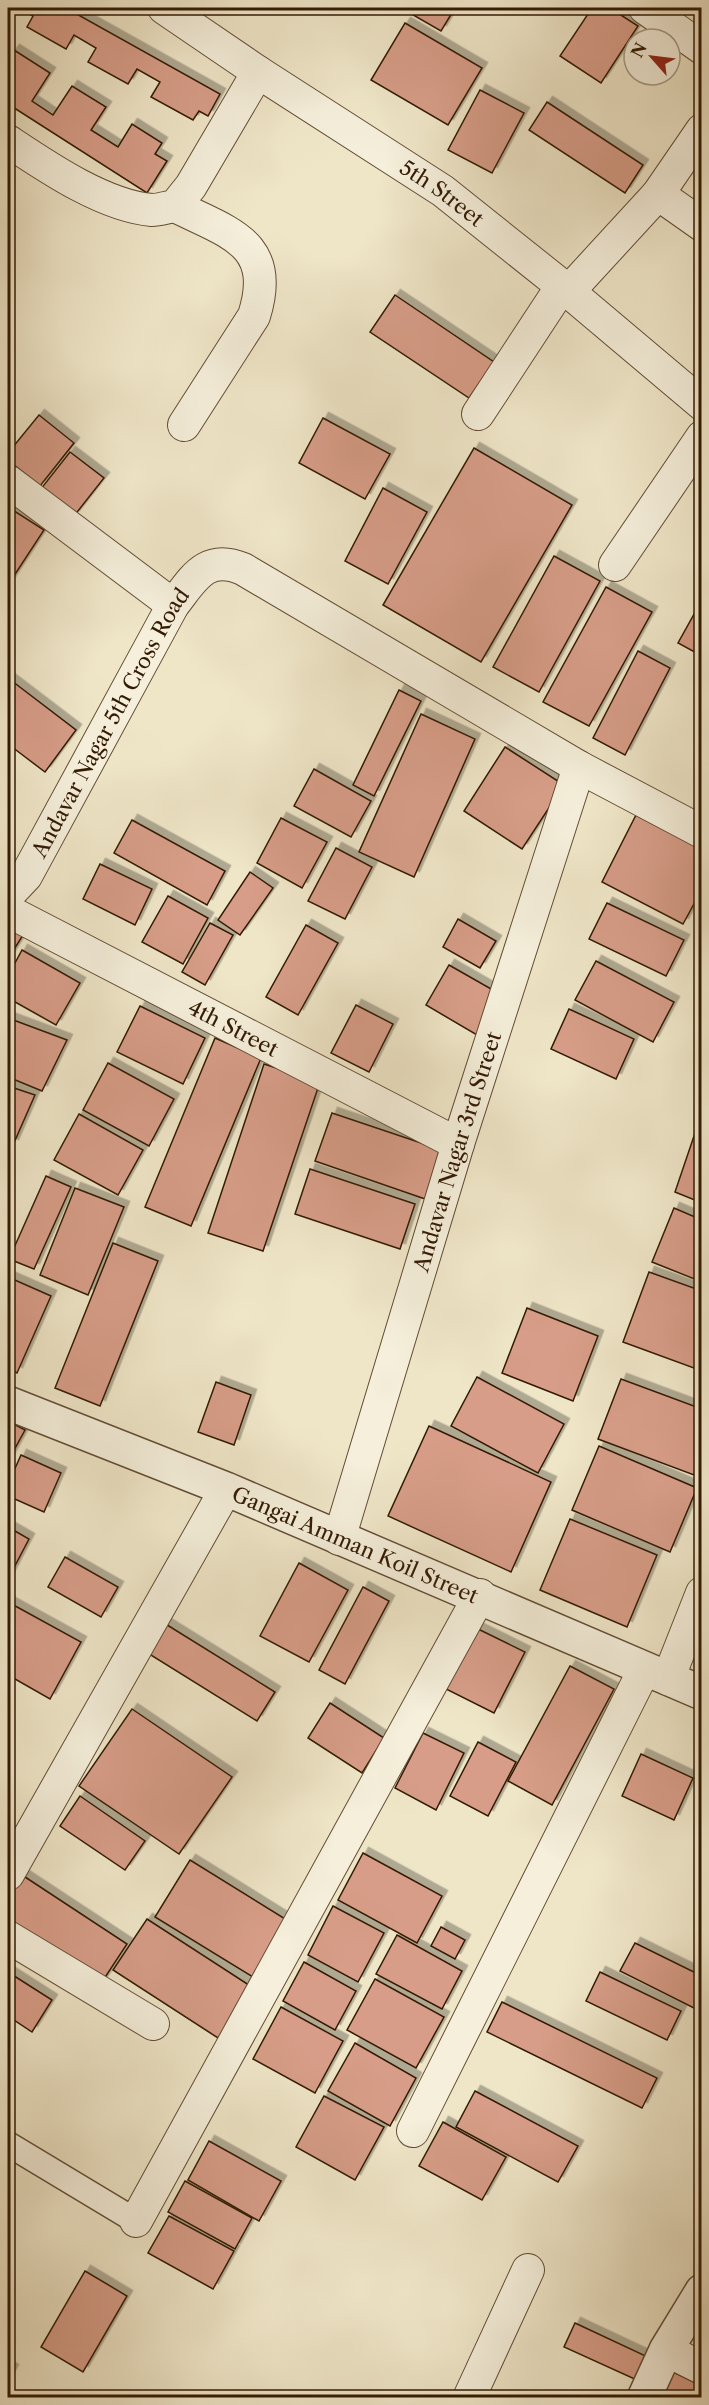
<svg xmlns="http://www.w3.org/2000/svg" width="709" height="2405" viewBox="0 0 709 2405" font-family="'Libre Caslon Text',serif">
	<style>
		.building { fill: #d79d88; stroke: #331a04; stroke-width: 1.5; filter: url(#shadow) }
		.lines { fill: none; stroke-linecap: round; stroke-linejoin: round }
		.pedestrian-casing { stroke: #624d35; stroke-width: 27 }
		.minor-casing { stroke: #624d35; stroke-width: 34 }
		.tertiary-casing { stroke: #624d35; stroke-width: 36 }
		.pedestrian { stroke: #f5efdb; stroke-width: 24 }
		.minor { stroke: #f5efdb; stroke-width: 32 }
		.tertiary { stroke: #f5efdb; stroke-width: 33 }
		.labels { text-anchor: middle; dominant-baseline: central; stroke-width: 5; stroke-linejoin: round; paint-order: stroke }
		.street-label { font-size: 21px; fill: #331a04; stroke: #f5efdb }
	</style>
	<defs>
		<filter id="shadow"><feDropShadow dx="5.5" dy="-5.5" stdDeviation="0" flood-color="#0004"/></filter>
	</defs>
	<rect width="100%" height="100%" fill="#efe6c8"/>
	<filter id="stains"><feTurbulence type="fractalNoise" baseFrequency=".00333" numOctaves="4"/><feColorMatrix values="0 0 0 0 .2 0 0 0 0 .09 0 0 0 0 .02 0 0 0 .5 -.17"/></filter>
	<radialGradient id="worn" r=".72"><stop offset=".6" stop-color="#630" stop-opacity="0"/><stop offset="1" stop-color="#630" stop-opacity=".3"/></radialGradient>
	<g class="building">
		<polygon points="8,8 17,8 10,18 8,17"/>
		<polygon points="18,8 66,8 220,94 208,116 199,111 193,120 151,97 160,82 137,69 128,84 88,62 96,48 74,35 66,49 27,27 33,16"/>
		<polygon points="401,8 455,8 441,31"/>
		<polygon points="592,8 610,8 638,26 601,83 560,56"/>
		<polygon points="661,8 687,8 677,20"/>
		<polygon points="405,23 482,68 448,125 371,80"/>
		<polygon points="14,50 50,73 32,101 53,115 72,86 106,107 91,130 118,147 132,124 162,143 155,154 167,161 147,193 8,104 8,58"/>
		<polygon points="480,90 524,113 492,173 448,150"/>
		<polygon points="547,102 643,165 625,193 529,130"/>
		<polygon points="395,295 494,362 469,398 370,332"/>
		<polygon points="39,415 74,443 40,486 8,460 8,453"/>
		<polygon points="323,418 390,454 365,499 299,463"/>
		<polygon points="474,448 572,505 481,662 383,605"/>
		<polygon points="70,452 104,478 74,516 40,490"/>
		<polygon points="383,488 427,512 388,584 345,561"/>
		<polygon points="8,507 44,530 8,585"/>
		<polygon points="554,556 600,581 539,692 493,667"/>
		<polygon points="606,587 652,612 589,726 543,702"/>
		<polygon points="702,600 702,656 678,643"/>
		<polygon points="638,651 670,668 625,755 593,738"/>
		<polygon points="8,678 76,730 45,772 8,744"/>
		<polygon points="399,690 421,701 374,796 353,785"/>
		<polygon points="421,714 475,739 414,877 359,852"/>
		<polygon points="505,747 564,785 522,849 464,811"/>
		<polygon points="314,769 371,801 351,837 294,806"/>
		<polygon points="636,815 702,849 702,889 683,924 602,882"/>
		<polygon points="281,818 327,842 302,888 257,863"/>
		<polygon points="132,820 225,871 207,905 114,853"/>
		<polygon points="336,848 372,867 345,919 308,901"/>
		<polygon points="100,864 152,889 135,925 83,899"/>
		<polygon points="250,872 273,888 240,935 218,920"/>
		<polygon points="168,896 208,918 183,964 142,942"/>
		<polygon points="607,903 684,940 666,976 589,939"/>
		<polygon points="458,919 496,941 480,968 443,947"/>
		<polygon points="210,923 233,935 205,985 182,972"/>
		<polygon points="306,925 338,943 298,1015 266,997"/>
		<polygon points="8,926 23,935 8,959"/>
		<polygon points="22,950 80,983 56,1025 8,998 8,976"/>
		<polygon points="596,961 674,1002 653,1042 575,1000"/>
		<polygon points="449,965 500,994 477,1035 426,1005"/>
		<polygon points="356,1005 393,1024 369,1072 331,1053"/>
		<polygon points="140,1006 205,1038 183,1084 117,1052"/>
		<polygon points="569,1009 634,1039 616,1079 551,1049"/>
		<polygon points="8,1018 67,1040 42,1091 8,1077"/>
		<polygon points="215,1038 261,1058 191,1226 145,1207"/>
		<polygon points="108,1063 174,1099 149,1146 83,1110"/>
		<polygon points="264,1064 320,1082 263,1251 208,1233"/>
		<polygon points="8,1086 35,1095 13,1145 8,1143"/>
		<polygon points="332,1113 445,1151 428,1200 315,1161"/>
		<polygon points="79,1114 143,1150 118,1195 54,1160"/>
		<polygon points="695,1133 702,1136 702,1203 675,1192"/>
		<polygon points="310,1169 415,1204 400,1249 295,1214"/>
		<polygon points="46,1176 71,1187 34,1269 9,1259"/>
		<polygon points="75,1188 124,1207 88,1295 40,1275"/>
		<polygon points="674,1208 702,1220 702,1282 652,1262"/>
		<polygon points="113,1243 158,1261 100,1406 55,1388"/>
		<polygon points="649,1272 702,1291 702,1371 623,1342"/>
		<polygon points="8,1277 51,1296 17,1373 8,1368"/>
		<polygon points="527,1308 598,1336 573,1401 502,1373"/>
		<polygon points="477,1377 564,1424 538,1473 451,1426"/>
		<polygon points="621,1379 702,1409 702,1478 598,1439"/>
		<polygon points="216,1382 251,1395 234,1445 198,1432"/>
		<polygon points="8,1421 25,1430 8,1461"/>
		<polygon points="429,1426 551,1482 511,1572 388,1516"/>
		<polygon points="599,1446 697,1488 670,1552 572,1510"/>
		<polygon points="21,1455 61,1473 44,1512 8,1496 8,1484"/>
		<polygon points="570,1519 657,1555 627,1627 540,1590"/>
		<polygon points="8,1527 29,1539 8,1579"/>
		<polygon points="65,1557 118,1587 101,1617 48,1587"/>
		<polygon points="299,1563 348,1590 309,1662 260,1636"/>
		<polygon points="363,1587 389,1601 345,1684 319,1670"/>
		<polygon points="8,1602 81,1642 50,1699 8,1675"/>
		<polygon points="164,1623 275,1692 257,1721 146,1652"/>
		<polygon points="474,1627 525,1652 494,1713 444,1688"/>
		<polygon points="570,1666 614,1689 552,1805 508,1781"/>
		<polygon points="330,1703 384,1738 362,1773 308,1738"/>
		<polygon points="132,1709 232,1777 179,1854 79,1786"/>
		<polygon points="423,1733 464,1753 436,1810 395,1788"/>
		<polygon points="478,1742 516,1762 488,1816 450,1796"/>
		<polygon points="641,1754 693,1778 674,1820 622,1796"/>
		<polygon points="80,1796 145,1841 125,1870 60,1826"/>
		<polygon points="363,1853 442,1896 417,1943 338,1900"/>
		<polygon points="190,1860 295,1925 261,1982 155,1917"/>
		<polygon points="19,1873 127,1944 100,1985 8,1923 8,1890"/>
		<polygon points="333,1906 384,1933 358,1982 308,1955"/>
		<polygon points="147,1919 252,1987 218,2038 113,1970"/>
		<polygon points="441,1927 465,1940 455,1959 431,1946"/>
		<polygon points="397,1935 462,1971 442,2009 376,1974"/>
		<polygon points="635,1943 702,1976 702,2012 620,1971"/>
		<polygon points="304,1962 356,1991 335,2030 283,2001"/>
		<polygon points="8,1972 52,2000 32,2032 8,2016"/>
		<polygon points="600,1972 681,2011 667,2040 586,2001"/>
		<polygon points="375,1979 444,2017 416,2068 347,2030"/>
		<polygon points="502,2002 657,2078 642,2108 487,2032"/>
		<polygon points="281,2007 343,2041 315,2093 253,2059"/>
		<polygon points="355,2043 416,2078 390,2126 328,2091"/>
		<polygon points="475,2091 578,2146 558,2182 456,2127"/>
		<polygon points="324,2096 384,2127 355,2180 296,2147"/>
		<polygon points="443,2122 506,2157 482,2200 419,2166"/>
		<polygon points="209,2141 281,2181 259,2221 188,2180"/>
		<polygon points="185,2181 252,2218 235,2249 168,2212"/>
		<polygon points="169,2216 234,2251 213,2289 148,2253"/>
		<polygon points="85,2271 127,2296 83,2372 41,2347"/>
		<polygon points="575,2323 650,2358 639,2381 564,2347"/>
		<polygon points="8,2367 13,2370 8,2379"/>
		<polygon points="665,2368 702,2386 702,2398 651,2398"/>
	</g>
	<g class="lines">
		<defs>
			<polyline id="pedestrian" points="8,2144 136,2221"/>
			<g id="minor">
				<path id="s1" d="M164,8L258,72L443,191L562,286L702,404"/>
				<polyline points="645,8 702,48"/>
				<path d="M8,141C47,167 104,206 152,210C159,210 168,207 175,206L191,186L258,72"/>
				<polyline points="658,194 702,225"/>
				<path d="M175,206C229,233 277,243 254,316L184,425"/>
				<polyline points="568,292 658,194 702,130"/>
				<polyline points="478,414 562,286"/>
				<polyline points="8,481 173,605"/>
				<polyline points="615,565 702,437"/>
				<path id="s2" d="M8,895L26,876L173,605C193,580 205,553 243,569L579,767L702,832"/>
				<path id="s3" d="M8,911L458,1144"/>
				<path id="s4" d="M339,1539L458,1144L579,767"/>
				<polyline points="668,1679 702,1593"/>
				<polyline points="8,1874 226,1489"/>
				<polyline points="8,1937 153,2024"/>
				<polyline points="413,2131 644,1670"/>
				<polyline points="136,2221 480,1595"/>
				<polyline points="666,2350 702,2368"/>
				<polyline points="469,2398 528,2270"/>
			</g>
			<g id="tertiary">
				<path id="s5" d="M8,1403L226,1489L702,1693"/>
				<polyline points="644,2398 666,2350 702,2291"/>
			</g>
		</defs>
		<use href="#pedestrian" class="pedestrian-casing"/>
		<use href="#minor" class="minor-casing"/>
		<use href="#tertiary" class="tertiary-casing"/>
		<use href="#pedestrian" class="pedestrian"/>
		<use href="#minor" class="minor"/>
		<use href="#tertiary" class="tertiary"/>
	</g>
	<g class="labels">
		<g class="street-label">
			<text stroke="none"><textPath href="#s1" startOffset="334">5th Street</textPath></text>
			<text stroke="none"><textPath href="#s2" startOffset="201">Andavar Nagar 5th Cross Road</textPath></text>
			<text stroke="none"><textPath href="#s3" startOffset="254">4th Street</textPath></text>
			<text stroke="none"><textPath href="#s4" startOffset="405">Andavar Nagar 3rd Street</textPath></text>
			<text stroke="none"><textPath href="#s5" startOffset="375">Gangai Amman Koil Street</textPath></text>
		</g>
	</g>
	<rect width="709" height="2405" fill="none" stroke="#efe6c8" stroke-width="30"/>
	<rect x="9" y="9" width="691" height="2387" fill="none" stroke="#331a04" stroke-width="3"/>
	<rect x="15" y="15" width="679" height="2375" fill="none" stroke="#331a04" stroke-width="1.5"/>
	<g transform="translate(652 57) rotate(298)"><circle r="28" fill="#f5efdb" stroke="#a79a85" stroke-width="1.5"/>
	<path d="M0-4.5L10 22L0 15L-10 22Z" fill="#8f2418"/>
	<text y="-9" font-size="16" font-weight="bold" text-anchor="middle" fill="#331a04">N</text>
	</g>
	<rect width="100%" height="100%" filter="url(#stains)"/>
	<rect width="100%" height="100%" fill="url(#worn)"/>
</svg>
